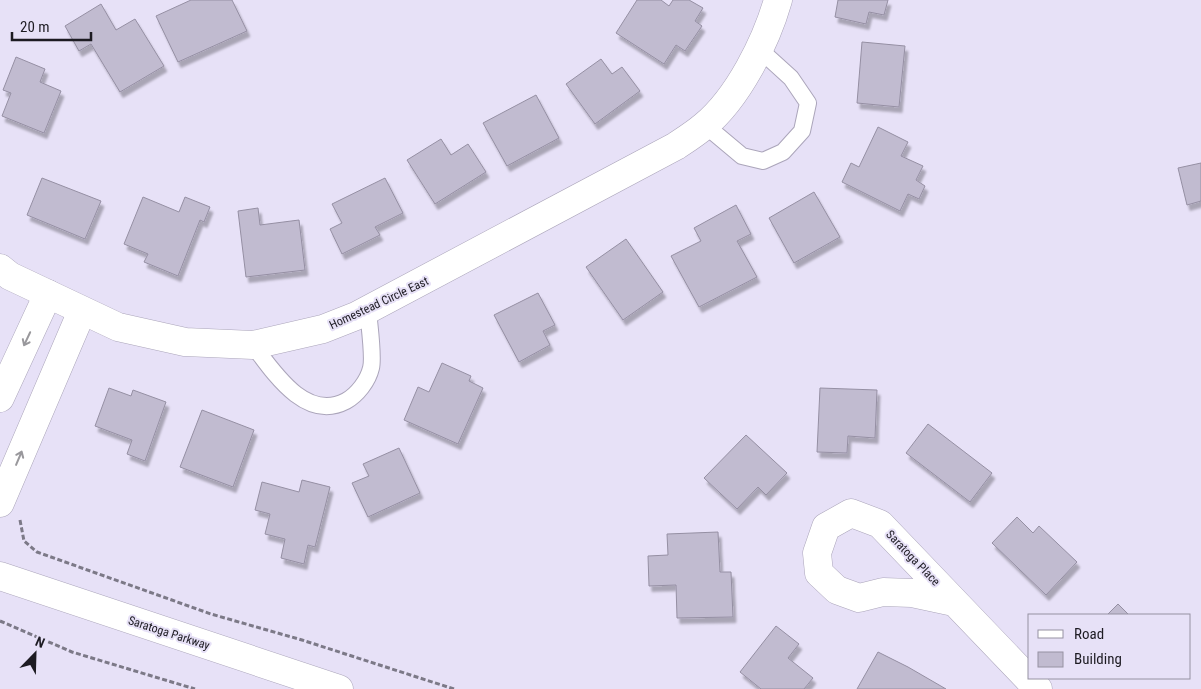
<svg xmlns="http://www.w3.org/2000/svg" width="1201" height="689" viewBox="0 0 1201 689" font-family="'Roboto Condensed',sans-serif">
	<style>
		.building { fill: #c1bbd0; stroke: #958fa3; filter: url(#shadow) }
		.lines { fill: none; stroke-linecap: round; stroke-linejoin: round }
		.lane-casing { stroke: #aba5ba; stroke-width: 18 }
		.street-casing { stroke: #aba5ba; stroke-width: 29 }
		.secondary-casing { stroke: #aba5ba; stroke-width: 29 }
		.path { stroke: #7c7987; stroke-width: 3; stroke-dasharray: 5 2.5; stroke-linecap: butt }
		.lane { stroke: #fff; stroke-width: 16 }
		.street { stroke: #fff; stroke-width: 28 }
		.secondary { stroke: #fff; stroke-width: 28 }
		.oneway { stroke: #99989c }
		.labels { text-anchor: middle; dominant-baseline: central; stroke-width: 4; stroke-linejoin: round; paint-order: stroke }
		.street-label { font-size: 12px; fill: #1d1b22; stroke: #e7e1f7 }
	</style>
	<defs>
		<filter id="shadow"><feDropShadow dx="3" dy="5.5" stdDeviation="1" flood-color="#0004"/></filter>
	</defs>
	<rect width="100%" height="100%" fill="#e7e1f7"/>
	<g class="building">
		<polygon points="191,0 232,0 247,31 178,62 156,16"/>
		<polygon points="637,0 661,0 669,6 673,0 689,0 703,8 695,21 702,26 685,51 676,45 664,64 616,33"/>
		<polygon points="838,0 888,0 884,15 869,12 866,24 835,17"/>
		<polygon points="101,4 116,30 135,19 164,66 120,92 91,44 79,51 65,26"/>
		<polygon points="862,42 905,46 899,107 857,103"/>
		<polygon points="16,57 45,69 40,82 61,91 44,133 2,116 11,93 3,90"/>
		<polygon points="601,59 612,74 622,67 640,91 595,124 566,84"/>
		<polygon points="536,95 559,138 507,166 483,123"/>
		<polygon points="878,127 908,142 901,156 923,166 916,180 925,186 919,199 908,194 900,211 842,182 851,163 859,167"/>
		<polygon points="441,139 451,155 468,144 486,172 435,204 407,160"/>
		<polygon points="1201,163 1201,201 1187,205 1178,168"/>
		<polygon points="42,178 101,201 85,239 27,215"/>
		<polygon points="385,178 403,213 375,227 380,235 342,254 330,229 342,223 332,204"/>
		<polygon points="814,192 840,237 794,263 769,218"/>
		<polygon points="143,197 179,212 185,197 210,207 204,222 200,220 178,276 144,262 148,254 124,244"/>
		<polygon points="736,205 751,234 737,241 757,277 699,307 671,256 701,241 694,228"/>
		<polygon points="258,208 260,225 299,220 305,270 246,277 238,211"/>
		<polygon points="626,239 663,292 623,320 586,267"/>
		<polygon points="538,293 555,325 543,331 550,345 519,362 494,315"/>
		<polygon points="442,363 471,376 469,381 483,388 458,444 404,420 418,387 429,392"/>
		<polygon points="109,388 131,396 133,390 166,402 145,461 127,454 132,440 95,426"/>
		<polygon points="820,388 877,390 875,438 848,436 847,453 817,452"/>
		<polygon points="202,410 254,430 233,487 180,467"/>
		<polygon points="928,424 992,473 970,502 906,453"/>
		<polygon points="746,435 787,473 766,495 758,487 737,509 704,478"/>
		<polygon points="399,448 420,493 368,517 352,483 369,476 363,464"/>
		<polygon points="302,480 330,487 315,547 308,545 304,564 281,558 285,539 265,534 270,514 255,510 262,482 299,492"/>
		<polygon points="1017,517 1033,533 1039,526 1077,562 1046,595 992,543"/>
		<polygon points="718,532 720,572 731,572 733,617 677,618 676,585 649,586 648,556 668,555 667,534"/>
		<polygon points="1118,604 1129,615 1107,615"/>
		<polygon points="776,626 799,644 788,658 813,678 804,689 761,689 740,672"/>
		<polygon points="878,652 908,667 946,689 857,689"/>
	</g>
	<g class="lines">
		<defs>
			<g id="lane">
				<polyline points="705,125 742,156 763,161 783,152 802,131 808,103 791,78 759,49"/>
				<path d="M253,345C274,373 306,422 346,401C357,395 368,381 371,368C374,357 369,324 368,310"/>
			</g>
			<g id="street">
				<path d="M0,268L10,276L118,327L185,342L253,345L323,329L356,316L676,146C685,140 696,133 704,126C738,98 766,42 778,0"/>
				<polyline points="0,398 48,294"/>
				<polyline points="0,503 82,311"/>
				<polyline points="954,602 912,593 883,592 859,598 837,590 819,573 817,553 826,527 851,513 880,524 1038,689"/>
			</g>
			<polyline id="secondary" points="0,576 339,689"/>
		</defs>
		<use href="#lane" class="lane-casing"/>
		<use href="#street" class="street-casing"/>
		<use href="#secondary" class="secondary-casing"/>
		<g class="path">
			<polyline points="20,520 24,541 37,552 211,614 302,640 454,689"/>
			<polyline points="0,621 72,652 195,689"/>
		</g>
		<use href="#lane" class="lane"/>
		<use href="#street" class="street"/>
		<use href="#secondary" class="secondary"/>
	</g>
	<defs><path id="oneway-shaft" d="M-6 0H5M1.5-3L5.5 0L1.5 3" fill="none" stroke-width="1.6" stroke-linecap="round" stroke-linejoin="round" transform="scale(1.25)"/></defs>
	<g class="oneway">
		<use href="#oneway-shaft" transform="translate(27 339) rotate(115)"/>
		<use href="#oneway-shaft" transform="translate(19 458) rotate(-67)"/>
	</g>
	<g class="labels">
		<g class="street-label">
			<text transform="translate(379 303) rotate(-25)">Homestead Circle East</text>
			<text transform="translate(913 558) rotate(46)">Saratoga Place</text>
			<text transform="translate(169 633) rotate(18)">Saratoga Parkway</text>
		</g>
	</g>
	<rect x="1028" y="614" width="162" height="65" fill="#e7e1f7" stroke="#9692a2"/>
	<rect x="1038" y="630" width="25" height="8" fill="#ffffff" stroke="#9692a2"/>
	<text x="1074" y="639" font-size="15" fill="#1d1b22">Road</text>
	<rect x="1038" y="652" width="25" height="15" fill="#c1bbd0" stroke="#9692a2"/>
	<text x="1074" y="664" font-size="15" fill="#1d1b22">Building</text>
	<g transform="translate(35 654) rotate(23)" stroke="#e7e1f7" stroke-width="4" paint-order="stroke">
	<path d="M0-4L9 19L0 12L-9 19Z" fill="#1d1b22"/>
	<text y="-8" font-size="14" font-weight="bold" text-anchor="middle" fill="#1d1b22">N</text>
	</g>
	<path d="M12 32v8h79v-8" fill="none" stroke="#1d1b22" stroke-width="2.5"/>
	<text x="20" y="32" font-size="15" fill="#1d1b22" stroke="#e7e1f7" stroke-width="4" paint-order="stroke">20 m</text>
</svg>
